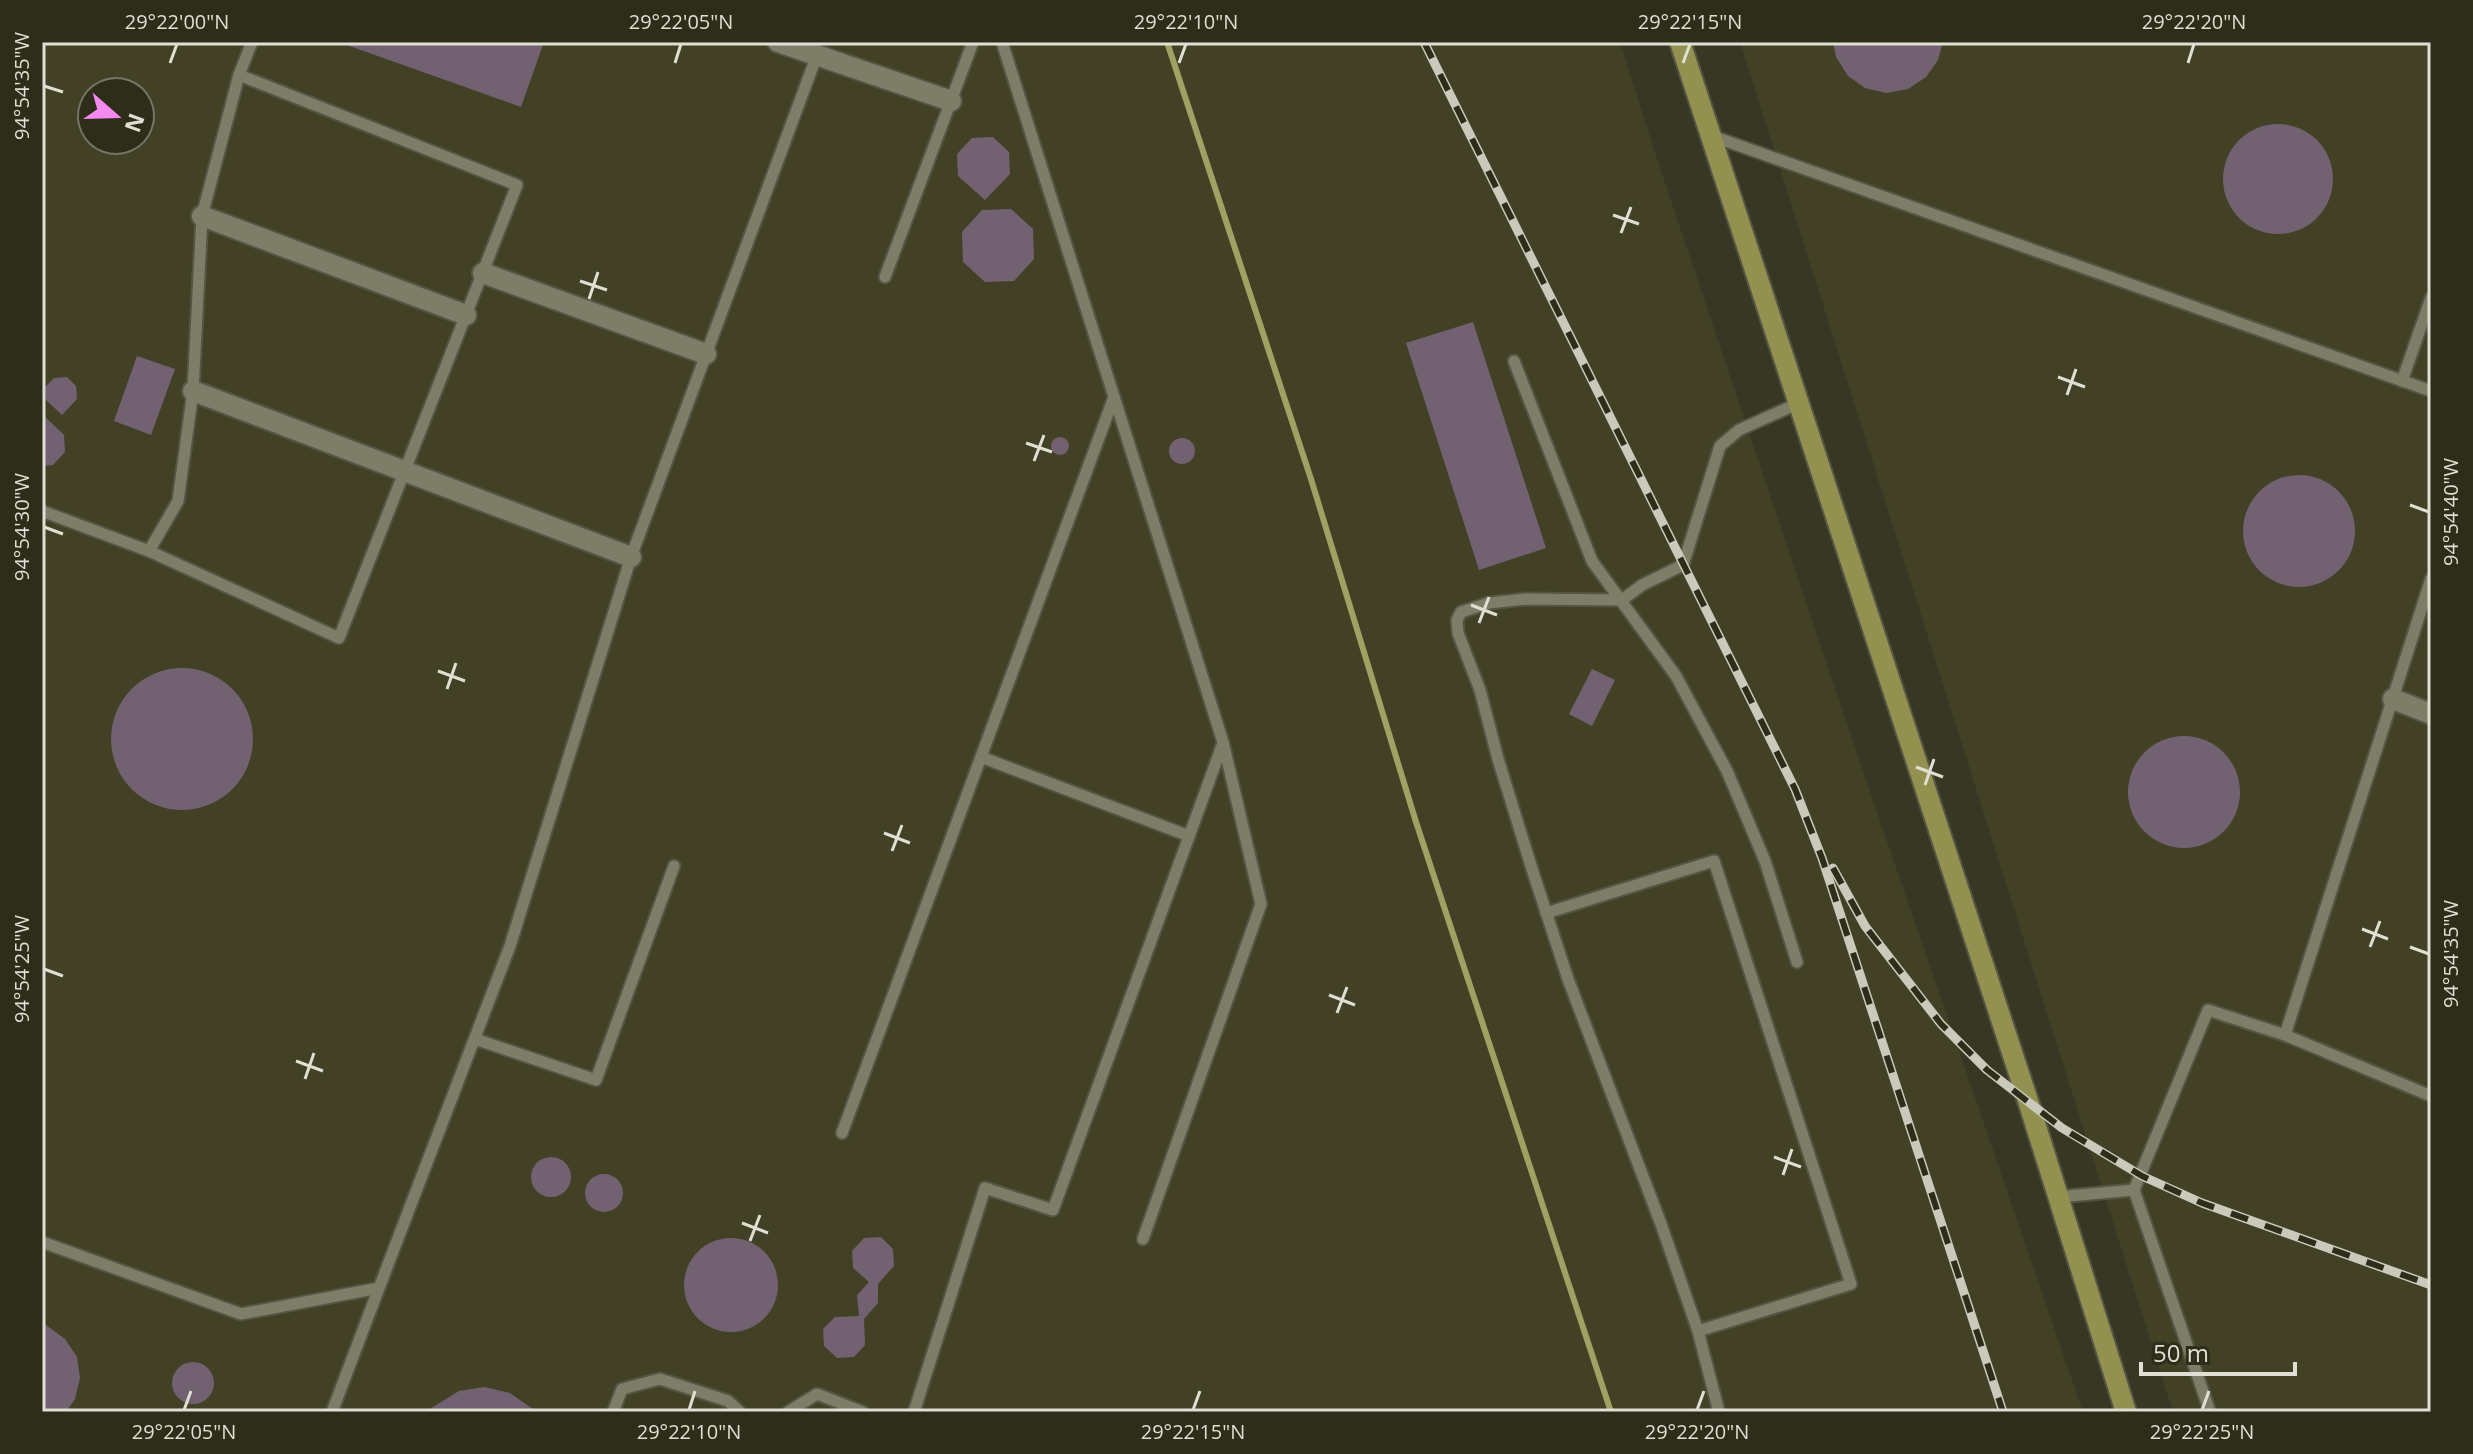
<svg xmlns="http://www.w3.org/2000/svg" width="2473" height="1454" viewBox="0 0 2473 1454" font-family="'Open Sans',sans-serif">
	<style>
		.built { fill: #424126; fill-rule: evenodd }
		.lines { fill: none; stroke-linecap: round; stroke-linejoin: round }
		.stream { stroke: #a2a164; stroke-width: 6 }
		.building { fill: #726171 }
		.service-casing { stroke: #554; stroke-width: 15 }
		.minor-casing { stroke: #554; stroke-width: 24 }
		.primary-casing { stroke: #554; stroke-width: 24 }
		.service { stroke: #7e7e68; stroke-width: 11 }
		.minor { stroke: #7e7e68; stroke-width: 20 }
		.primary { stroke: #92914f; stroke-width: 20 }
		.rail-casing { stroke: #c9c9bc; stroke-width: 9 }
		.rail { stroke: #2d2d1a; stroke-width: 6; stroke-dasharray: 18; stroke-linecap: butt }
		.ticks { fill: none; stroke: #dfdfd3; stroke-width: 3 }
		.neatline { fill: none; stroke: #dfdfd3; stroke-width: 3 }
		.ticks-label { font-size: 20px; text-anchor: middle; fill: #dfdfd3 }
	</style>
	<rect width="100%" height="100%" fill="#373724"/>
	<g class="built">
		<path d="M42,42H1620L1654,150L1855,748L2083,1412H42ZM92,92H140V140H92Z"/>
		<polygon points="1740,42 2431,42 2431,1412 2173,1412"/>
	</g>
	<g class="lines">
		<polyline class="stream" points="1167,42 1311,479 1416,822 1611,1412"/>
	</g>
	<g class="building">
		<polygon points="344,42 544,42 521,107 344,44"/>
		<polygon points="1833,42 1943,42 1938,60 1926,77 1908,89 1886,93 1865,88 1848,76 1836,57"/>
		<circle cx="2278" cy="179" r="55"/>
		<polygon points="993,137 1009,152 1010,174 985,200 958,176 957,154 972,138"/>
		<polygon points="1011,209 1033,229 1034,259 1014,281 985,282 963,262 962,232 982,210"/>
		<polygon points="1473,322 1546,548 1479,570 1406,343"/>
		<polygon points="137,356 175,369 151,435 114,421"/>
		<polygon points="67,377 76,386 77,399 62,415 46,400 45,387 54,378"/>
		<polygon points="42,414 64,435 65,452 53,465 42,466"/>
		<circle cx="1060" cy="446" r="9"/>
		<circle cx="1182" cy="451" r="13"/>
		<circle cx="2299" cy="531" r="56"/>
		<circle cx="182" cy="739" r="71"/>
		<polygon points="1592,669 1615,680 1592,726 1569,714"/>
		<circle cx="2184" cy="792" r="56"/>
		<circle cx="551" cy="1177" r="20"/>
		<circle cx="604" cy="1193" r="19"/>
		<polygon points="881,1237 893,1249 894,1266 878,1284 878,1303 864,1319 865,1345 854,1357 837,1358 824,1346 823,1329 835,1317 859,1316 857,1295 869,1282 853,1268 852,1251 864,1238"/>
		<circle cx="731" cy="1285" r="47"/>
		<polygon points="42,1322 65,1339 77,1357 80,1378 75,1399 66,1412 42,1412"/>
		<circle cx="193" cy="1383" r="21"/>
		<polygon points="484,1387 510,1393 537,1412 425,1412 459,1391"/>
	</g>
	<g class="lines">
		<defs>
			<g id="service">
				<polyline points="1002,42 1223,742 1261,904 1143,1239"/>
				<polyline points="1712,136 2431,391"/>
				<polyline points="885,277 973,42"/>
				<polyline points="1514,361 1592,561 1676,676 1727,771 1765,861 1797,962"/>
				<polyline points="2402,381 2431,298"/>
				<polyline points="42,511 149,551 339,638 517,185 239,75"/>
				<polyline points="149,551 178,501 193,391 202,216 239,75 252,42"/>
				<polyline points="981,757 1189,836"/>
				<polyline points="1546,913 1714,861 1851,1284 1698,1331"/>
				<polyline points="2285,1035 2431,579"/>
				<polyline points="475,1039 596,1080 674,866"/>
				<polyline points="842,1133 1114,397"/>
				<polyline points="2057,1197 2134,1190"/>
				<polyline points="42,1242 241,1314 379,1288 510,946 631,557 817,55"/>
				<polyline points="332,1412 379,1288"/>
				<polyline points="613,1412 622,1389 660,1379 728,1401 740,1412"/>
				<polyline points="788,1412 817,1394 863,1412"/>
				<polyline points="914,1412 985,1188 1053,1210 1223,743"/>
				<polyline points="1719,1412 1698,1331 1661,1224 1568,979 1532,869 1498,759 1480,690 1458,633 1457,620 1461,612 1489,603 1526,599 1622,600 1642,585 1683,565 1720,446 1739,430 1799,403"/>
				<polyline points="2210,1412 2134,1190 2208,1010 2285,1035 2431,1096"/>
			</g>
			<g id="minor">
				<polyline points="778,42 951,101"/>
				<polyline points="202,216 466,315"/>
				<polyline points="483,273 706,354"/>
				<polyline points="193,391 631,557"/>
				<polyline points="2393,699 2431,714"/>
			</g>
			<polyline id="primary" points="1680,42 2029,1104 2126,1412"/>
		</defs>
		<use href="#service" class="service-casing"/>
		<use href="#minor" class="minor-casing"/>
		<use href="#primary" class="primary-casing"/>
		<use href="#service" class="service"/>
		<use href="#minor" class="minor"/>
		<use href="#primary" class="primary"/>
		<defs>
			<g id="rail">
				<polyline points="1424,42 1795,789 1822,858 2003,1412"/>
				<polyline points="1833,868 1865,926 1941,1024 1987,1070 2062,1128 2142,1176 2202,1203 2431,1285"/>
			</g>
		</defs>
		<use href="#rail" class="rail-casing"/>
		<use href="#rail" class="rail"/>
	</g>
	<path class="ticks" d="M170,63L177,44M675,63L681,44M1179,63L1186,44M1683,63L1690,44M2188,63L2194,44M44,86L63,92M1613,215L1639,224M1621,233L1631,207M580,281L607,290M589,299L598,272M2058,377L2085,387M2067,395L2076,369M1026,443L1052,452M1034,461L1044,435M2410,505L2429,512M44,527L63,534M1471,605L1497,615M1479,623L1489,597M438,671L465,681M447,689L456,663M1916,767L1943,777M1925,785L1934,759M884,833L910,843M892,851L902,825M2362,929L2388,939M2370,947L2380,921M2410,947L2429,954M44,969L63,976M1329,995L1355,1005M1337,1013L1347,987M296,1061L323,1071M305,1079L314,1053M1774,1157L1801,1167M1783,1175L1792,1149M742,1223L768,1233M750,1241L760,1215M184,1410L191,1391M689,1410L695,1391M1193,1410L1200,1391M1697,1410L1704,1391M2202,1410L2209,1391"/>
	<rect width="2473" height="1454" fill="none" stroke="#2d2d1a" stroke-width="88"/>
	<g transform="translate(116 116) rotate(110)"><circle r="38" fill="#2d2d1a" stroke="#747464" stroke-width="2"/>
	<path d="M0-6L14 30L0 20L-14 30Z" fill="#f489f0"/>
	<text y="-12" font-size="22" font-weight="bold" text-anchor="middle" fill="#dfdfd3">N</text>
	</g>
	<path d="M2141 1362v12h154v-12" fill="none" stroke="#dfdfd3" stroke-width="4"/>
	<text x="2153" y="1362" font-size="24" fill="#dfdfd3" stroke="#2d2d1a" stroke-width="6" paint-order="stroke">50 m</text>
	<rect x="44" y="44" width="2385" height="1366" class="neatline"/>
	<g class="ticks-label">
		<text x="177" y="29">29°22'00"N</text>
		<text x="681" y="29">29°22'05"N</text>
		<text x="1186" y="29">29°22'10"N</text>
		<text x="1690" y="29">29°22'15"N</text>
		<text x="2194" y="29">29°22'20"N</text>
		<text transform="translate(22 86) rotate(-90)" y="7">94°54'35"W</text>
		<text transform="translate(2451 512) rotate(-90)" y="7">94°54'40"W</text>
		<text transform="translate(22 527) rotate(-90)" y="7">94°54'30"W</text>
		<text transform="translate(2451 954) rotate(-90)" y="7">94°54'35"W</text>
		<text transform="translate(22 969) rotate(-90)" y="7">94°54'25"W</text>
		<text x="184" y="1439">29°22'05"N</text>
		<text x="689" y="1439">29°22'10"N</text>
		<text x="1193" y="1439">29°22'15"N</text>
		<text x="1697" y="1439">29°22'20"N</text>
		<text x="2202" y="1439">29°22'25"N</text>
	</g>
</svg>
